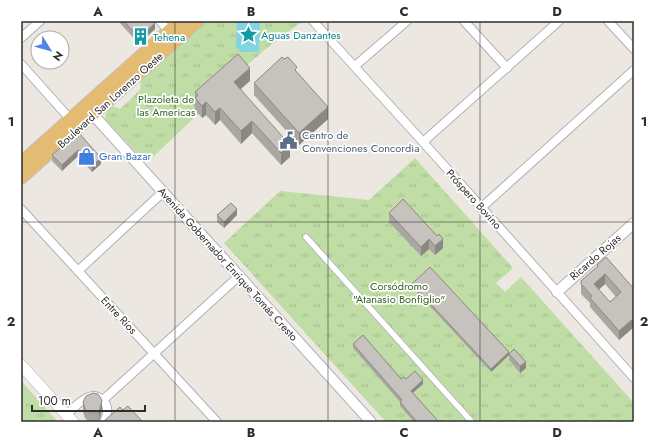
<svg xmlns="http://www.w3.org/2000/svg" width="655" height="443" viewBox="0 0 655 443" font-family="Jost,sans-serif">
	<style>
		.grass { fill: url(#grass-tufts) }
		.water { fill: #81d5e3 }
		.lines { fill: none; stroke-linecap: round; stroke-linejoin: round }
		.pedestrian-casing { stroke: #aeb1b8; stroke-width: 7 }
		.minor-casing { stroke: #aeb1b8; stroke-width: 10 }
		.tertiary-casing { stroke: #aeb1b8; stroke-width: 12 }
		.secondary-casing { stroke: #aeb1b8; stroke-width: 12 }
		.primary-casing { stroke: #c4c4c4; stroke-width: 14 }
		.pedestrian { stroke: #fff; stroke-width: 5.5 }
		.minor { stroke: #fff; stroke-width: 8 }
		.tertiary { stroke: #fff; stroke-width: 10 }
		.secondary { stroke: #fff; stroke-width: 11 }
		.primary { stroke: #e3bb72; stroke-width: 12 }
		.wall { fill: #aaa7a3; fill-rule: evenodd }
		.shaded-wall { fill: #8b8884 }
		.building { fill: #c6c2bd; stroke: #8b8884; fill-rule: evenodd }
		.grid { fill: none; stroke: #2e2e2e; stroke-width: 1; stroke-opacity: 0.55 }
		.labels { text-anchor: middle; dominant-baseline: central; stroke-width: 3.5; stroke-linejoin: round; paint-order: stroke }
		.culture-label { font-size: 11px; fill: #0d838f; stroke: #fff; text-anchor: start }
		.park-label { font-size: 11px; fill: #396524; stroke: #fff }
		.street-label { font-size: 11px; fill: #2e2e2e; stroke: #fff }
		.service-label { font-size: 11px; fill: #4e5e75; stroke: #fff; text-anchor: start }
		.shop-label { font-size: 11px; fill: #366cbe; stroke: #fff; text-anchor: start }
		.neatline { fill: none; stroke: #2e2e2e; stroke-width: 1.5 }
		.grid-label { font-size: 13px; text-anchor: middle; font-weight: bold; fill: #2e2e2e }
	</style>
	<defs>
		<pattern id="grass-tufts" width="24" height="20" patternUnits="userSpaceOnUse"><rect width="24" height="20" fill="#bfdda5"/><path d="M3 7l-1-3M5 7V3M7 7l1-3M15 17l-1-3M17 17v-4M19 17l1-3" fill="none" stroke="#a4be8e"/></pattern>
	</defs>
	<rect width="100%" height="100%" fill="#ede7e2"/>
	<g class="grass">
		<path d="M207,21H298L300,23L268,47L198,108V114L153,157L148,160L144,161L106,120C104,113 107,111 112,106L120,109L140,90L141,80Z"/>
		<polygon points="415,158 513,268 496,283 505,292 521,277 634,403 634,422 386,422 224,243 280,191 369,200"/>
		<polygon points="23,383 58,422 21,422 21,385"/>
	</g>
	<polygon class="water" points="237,21 260,21 259,52 240,52 239,49 236,48"/>
	<g class="lines">
		<defs>
			<polyline id="pedestrian" points="306,237 472,422"/>
			<g id="minor">
				<polyline points="160,21 172,35"/>
				<polyline points="313,21 423,142 634,378"/>
				<polyline points="464,21 507,68"/>
				<polyline points="608,21 634,49"/>
				<polyline points="21,38 40,21"/>
				<polyline points="21,64 71,120 73,120"/>
				<polyline points="355,66 407,21"/>
				<polyline points="423,142 559,21"/>
				<polyline points="481,208 634,70"/>
				<polyline points="21,209 217,422"/>
				<polyline points="78,271 163,192"/>
				<polyline points="103,400 239,276"/>
				<path d="M66,415C73,409 80,400 89,397C98,393 109,403 107,413C107,416 105,419 104,422"/>
			</g>
			<g id="tertiary">
				<polyline points="88,109 371,422"/>
				<polyline points="557,292 634,223"/>
			</g>
			<polyline id="secondary" points="21,365 73,422"/>
			<g id="primary">
				<polyline points="21,163 180,21"/>
				<polyline points="21,178 198,21"/>
			</g>
		</defs>
		<use href="#pedestrian" class="pedestrian-casing"/>
		<use href="#minor" class="minor-casing"/>
		<use href="#tertiary" class="tertiary-casing"/>
		<use href="#secondary" class="secondary-casing"/>
		<use href="#primary" class="primary-casing"/>
		<use href="#pedestrian" class="pedestrian"/>
		<use href="#minor" class="minor"/>
		<use href="#tertiary" class="tertiary"/>
		<use href="#secondary" class="secondary"/>
		<use href="#primary" class="primary"/>
	</g>
	<g class="wall">
		<polygon points="118,21 153,21 155,29 139,44"/>
		<polygon points="297,73 328,119 299,145 254,95 254,83"/>
		<polygon points="250,81 241,89 290,157 281,165 252,133 241,144 220,120 215,125 206,115 202,118 195,110 195,92"/>
		<polygon points="79,133 101,164 92,172 78,156 62,171 52,161 52,155 62,148"/>
		<polygon points="389,213 443,248 435,255 429,249 421,256 389,222"/>
		<polygon points="217,215 237,215 224,228 217,222"/>
		<path d="M597,265L634,289V327L619,340L590,307V303L581,294V281L597,267ZM605,284L616,297L610,302L598,290Z"/>
		<polygon points="412,284 509,355 491,372 412,287"/>
		<polygon points="353,344 401,379 406,379 423,384 413,393 439,422 414,422 400,406 400,402 353,348"/>
		<polygon points="509,354 526,368 520,373 509,360"/>
		<polygon points="83,402 102,410 99,422 89,422 85,418 83,412"/>
	</g>
	<g class="shaded-wall">
		<polygon points="155,23 155,29 139,44 139,38"/>
		<polygon points="250,68 250,81 234,94 234,82"/>
		<polygon points="206,102 206,115 202,118 202,106"/>
		<polygon points="328,107 328,119 299,145 299,133"/>
		<polygon points="220,108 220,120 215,125 215,112"/>
		<polygon points="252,121 252,133 241,144 241,131"/>
		<polygon points="290,145 290,157 281,165 281,153"/>
		<polygon points="78,150 78,156 62,171 62,165"/>
		<polygon points="101,158 101,164 92,172 92,166"/>
		<polygon points="237,209 237,215 224,228 224,222"/>
		<polygon points="429,239 429,249 421,256 421,247"/>
		<polygon points="443,239 443,248 435,255 435,246"/>
		<polygon points="605,274 605,284 594,294 594,284"/>
		<polygon points="634,318 634,327 619,340 619,331"/>
		<polygon points="509,352 509,355 491,372 491,369"/>
		<polygon points="526,362 526,368 520,373 520,366"/>
		<polygon points="423,380 423,384 411,394 411,391"/>
		<polygon points="102,400 102,410 99,422 99,413"/>
	</g>
	<g class="building">
		<polygon points="124,21 153,21 155,23 139,38"/>
		<polygon points="238,54 250,68 234,82 290,145 281,153 252,121 241,131 220,108 215,112 206,102 202,106 195,98 198,95 195,92"/>
		<polygon points="282,57 284,59 288,57 297,67 295,70 328,107 299,133 254,83"/>
		<polygon points="79,133 101,158 92,166 78,150 62,165 52,155 61,147 62,148"/>
		<polygon points="403,199 437,236 439,234 443,239 435,246 429,239 421,247 389,213"/>
		<polygon points="231,203 237,209 224,222 217,215"/>
		<path d="M606,257L634,289V318L619,331L590,298L592,296L581,284V281L598,266L597,265ZM605,274L621,292L610,302L594,284Z"/>
		<polygon points="430,267 509,352 491,369 412,284"/>
		<polygon points="363,335 401,379 404,377 406,379 415,371 423,380 411,391 439,422 417,422 400,402 402,400 353,344"/>
		<polygon points="514,349 526,362 520,366 509,354"/>
		<polygon points="93,393 98,394 102,400 99,413 90,413 85,409 83,402 86,396"/>
		<polygon points="128,406 143,422 106,422 105,420 120,407 123,410"/>
	</g>
	<path class="grid" d="M175,21V422M328,21V422M480,21V422M21,222H634"/>
	<defs>
		<symbol id="sight-bare" viewBox="-9 -9 18 18"><path d="M0-6L1.8-2.2L6-1.7L2.9 1.2L3.7 5.4L0 3.3L-3.7 5.4L-2.9 1.2L-6-1.7L-1.8-2.2Z" fill="#0f9aa8" stroke="#fff" stroke-width="2.5" paint-order="stroke"/></symbol>
		<symbol id="building-bare" viewBox="-9 -9 18 18"><path d="M-4-6H4V6H1V3H-1V6H-4ZM-2.5-4.3h1.7v1.8h-1.7ZM.8-4.3h1.7v1.8H.8ZM-2.5-1h1.7V.8h-1.7ZM.8-1h1.7V.8H.8Z" fill="#0f9aa8" stroke="#fff" stroke-width="2.5" paint-order="stroke"/></symbol>
		<symbol id="civic-bare" viewBox="-9 -9 18 18"><path d="M-.6-6.5H3V-4.5H.6V-3L4-1V1h2V6H-6V1h2V-1L-.6-3ZM-1.2 2.5V6h2.4V2.5Z" fill="#5c6f8a" stroke="#fff" stroke-width="2.5" paint-order="stroke"/></symbol>
		<symbol id="shop-bare" viewBox="-9 -9 18 18"><path d="M-5-2.5h2.3a2.7 3.5 0 0 1 5.4 0H5L5.5 6h-11ZM-1.5-2.5h3a1.5 2.3 0 0 0-3 0Z" fill="#3f7fe0" stroke="#fff" stroke-width="2.5" paint-order="stroke"/></symbol>
	</defs>
	<g fill-rule="evenodd">
		<use href="#sight-bare" x="236" y="22" width="25" height="25"/>
		<use href="#building-bare" x="128" y="24" width="25" height="25"/>
		<use href="#civic-bare" x="276" y="128" width="25" height="25"/>
		<use href="#shop-bare" x="74" y="144" width="25" height="25"/>
	</g>
	<g class="labels">
		<g class="culture-label">
			<text x="261" y="35">Aguas Danzantes</text>
			<text x="153" y="37">Tehena</text>
		</g>
		<g class="park-label">
			<text x="166" y="99">Plazoleta de<tspan x="166" dy="13">las Americas</tspan></text>
			<text x="399" y="286">Corsódromo<tspan x="399" dy="13">"Atanasio Bonfiglio"</tspan></text>
		</g>
		<g class="street-label">
			<text transform="translate(110 100) rotate(-42)">Boulevard San Lorenzo Oeste</text>
			<text transform="translate(474 199) rotate(48)">Próspero Bovino</text>
			<text transform="translate(595 257) rotate(-41)">Ricardo Rojas</text>
			<text transform="translate(228 264) rotate(48)">Avenida Gobernador Enrique Tomás Cresto</text>
			<text transform="translate(119 315) rotate(47)">Entre Ríos</text>
		</g>
		<g class="service-label">
			<text x="302" y="135">Centro de<tspan x="302" dy="13">Convenciones Concordia</tspan></text>
		</g>
		<g class="shop-label">
			<text x="99" y="156">Gran Bazar</text>
		</g>
	</g>
	<rect width="655" height="443" fill="none" stroke="#ffffff" stroke-width="44"/>
	<g transform="translate(50 50) rotate(127)"><circle r="19" fill="#ffffff" stroke="#ababab"/>
	<path d="M0-3L7 15L0 10L-7 15Z" fill="#5582e8"/>
	<text y="-6" font-size="11" font-weight="bold" text-anchor="middle" fill="#2e2e2e">N</text>
	</g>
	<path d="M32 405v6h113v-6" fill="none" stroke="#2e2e2e" stroke-width="2"/>
	<text x="38" y="405" font-size="12" fill="#2e2e2e" stroke="#ffffff" stroke-width="3" paint-order="stroke">100 m</text>
	<rect x="22" y="22" width="611" height="399" class="neatline"/>
	<g class="grid-label">
		<text x="98" y="16">A</text>
		<text x="251" y="16">B</text>
		<text x="404" y="16">C</text>
		<text x="557" y="16">D</text>
		<text x="11" y="126">1</text>
		<text x="644" y="126">1</text>
		<text x="11" y="326">2</text>
		<text x="644" y="326">2</text>
		<text x="98" y="437">A</text>
		<text x="251" y="437">B</text>
		<text x="404" y="437">C</text>
		<text x="557" y="437">D</text>
	</g>
</svg>
